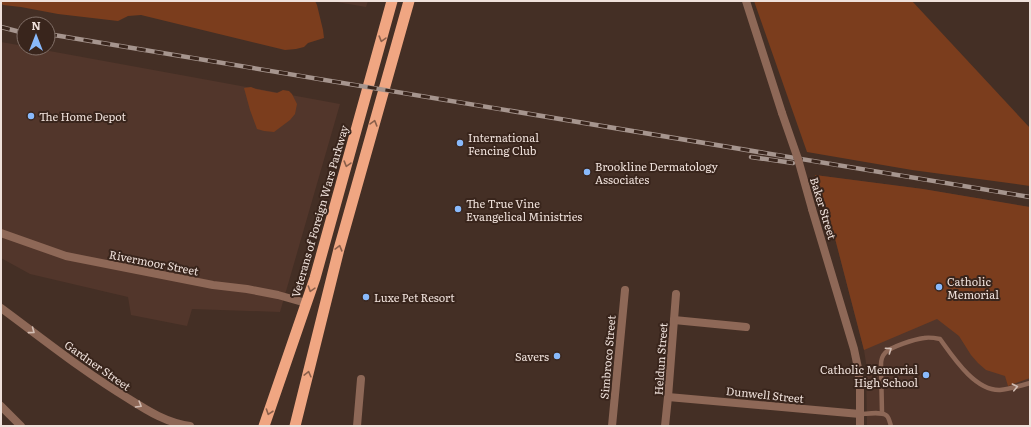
<svg xmlns="http://www.w3.org/2000/svg" width="1031" height="427" viewBox="0 0 1031 427" font-family="Literata,serif">
	<style>
		.built { fill: #52362b }
		.green { fill: #7b3d1d }
		.lines { fill: none; stroke-linecap: round; stroke-linejoin: round }
		.service { stroke: #8e6857; stroke-width: 4.5 }
		.minor { stroke: #8e6857; stroke-width: 8 }
		.tertiary { stroke: #8e6857; stroke-width: 8 }
		.trunk { stroke: #f0a682; stroke-width: 11 }
		.rail-casing { stroke: #a6958e; stroke-width: 4.5 }
		.rail { stroke: #39251c; stroke-width: 3; stroke-dasharray: 9; stroke-linecap: butt }
		.tertiary-bridge { stroke: #8e6857; stroke-width: 8 }
		.oneway { stroke: #8b5f4a }
		.oneway2 { stroke: #d2bdb3 }
		.poi-dot { fill: #89bafc; stroke: #39251c; stroke-width: 1.5 }
		.labels { text-anchor: middle; dominant-baseline: central; stroke-width: 4; stroke-linejoin: round; paint-order: stroke }
		.poi-label { font-size: 11px; fill: #efe1db; stroke: #39251c; text-anchor: start }
		.street-label { font-size: 11px; fill: #efe1db; stroke: #39251c }
	</style>
	<rect width="100%" height="100%" fill="#442f25"/>
	<g class="built">
		<polygon points="331,1 368,1 366,7"/>
		<polygon points="1,42 24,46 24,48 33,48 340,104 280,312 192,309 187,326 131,315 128,297 30,274 1,258"/>
		<polygon points="815,175 923,189 1030,207 1030,426 867,426 866,363 864,350 831,223"/>
	</g>
	<g class="green">
		<polygon points="1,1 315,1 317,5 323,30 324,38 308,43 304,47 296,49 285,50 141,15 128,16 118,21 58,14 21,7 3,5 1,3"/>
		<polygon points="754,1 912,1 1030,128 1030,186 912,170 807,152"/>
		<polygon points="251,87 256,89 277,93 283,90 289,91 292,94 297,104 295,114 290,120 274,132 264,131 257,129 250,110 244,88"/>
		<polygon points="815,175 923,189 1030,207 1030,378 1008,386 1005,376 986,370 978,363 971,355 959,336 937,319 864,350 831,223"/>
	</g>
	<g class="lines">
		<g class="service">
			<path d="M882,413L881,365C881,360 882,356 885,353C890,347 915,339 924,338C929,337 935,338 940,339C953,357 975,391 1000,390C1010,389 1020,386 1030,383"/>
			<path d="M860,414C866,414 883,411 887,416C889,418 890,423 891,426"/>
		</g>
		<g class="minor">
			<polyline points="1,233 66,256 213,285 247,289 278,295 306,303"/>
			<path d="M1,308C43,339 84,372 129,399C148,411 167,423 190,426"/>
			<polyline points="674,320 746,327"/>
			<polyline points="668,397 860,414"/>
			<polyline points="1,406 21,426"/>
			<polyline points="357,426 361,379"/>
			<polyline points="612,426 625,290"/>
			<polyline points="665,426 668,397 676,294"/>
		</g>
		<g class="tertiary">
			<polyline points="746,1 782,113"/>
			<polyline points="812,209 854,349 858,368 860,388 860,426"/>
		</g>
		<g class="trunk">
			<polyline points="264,426 315,278 392,1"/>
			<polyline points="295,426 339,249 409,1"/>
		</g>
		<defs>
			<g id="rail">
				<polyline points="1,27 24,33"/>
				<polyline points="48,34 1030,197"/>
				<polyline points="751,157 793,163"/>
			</g>
		</defs>
		<use href="#rail" class="rail-casing"/>
		<use href="#rail" class="rail"/>
		<polyline class="tertiary-bridge" points="782,113 798,159 812,209"/>
	</g>
	<defs><path id="oneway-chevron" d="M-2-3.5L2.5 0L-2 3.5" fill="none" stroke-width="1.6" stroke-linecap="round" stroke-linejoin="round"/></defs>
	<g class="oneway">
		<use href="#oneway-chevron" transform="translate(382 39) rotate(106)"/>
		<use href="#oneway-chevron" transform="translate(374 123) rotate(-74)"/>
		<use href="#oneway-chevron" transform="translate(347 164) rotate(106)"/>
		<use href="#oneway-chevron" transform="translate(339 248) rotate(-75)"/>
		<use href="#oneway-chevron" transform="translate(311 289) rotate(108)"/>
		<use href="#oneway-chevron" transform="translate(308 374) rotate(-76)"/>
		<use href="#oneway-chevron" transform="translate(269 412) rotate(109)"/>
	</g>
	<g class="oneway2">
		<use href="#oneway-chevron" transform="translate(32 331) rotate(37)"/>
		<use href="#oneway-chevron" transform="translate(889 350) rotate(-34)"/>
		<use href="#oneway-chevron" transform="translate(1015 387) rotate(-13)"/>
		<use href="#oneway-chevron" transform="translate(139 405) rotate(31)"/>
	</g>
	<g class="poi-dot">
		<circle cx="31" cy="116" r="4"/>
		<circle cx="460" cy="143" r="4"/>
		<circle cx="587" cy="172" r="4"/>
		<circle cx="458" cy="209" r="4"/>
		<circle cx="939" cy="287" r="4"/>
		<circle cx="366" cy="297" r="4"/>
		<circle cx="557" cy="356" r="4"/>
		<circle cx="926" cy="375" r="4"/>
	</g>
	<g class="labels">
		<g class="poi-label">
			<text x="39" y="116">The Home Depot</text>
			<text x="468" y="137">International<tspan x="468" dy="13">Fencing Club</tspan></text>
			<text x="595" y="166">Brookline Dermatology<tspan x="595" dy="13">Associates</tspan></text>
			<text x="466" y="203">The True Vine<tspan x="466" dy="13">Evangelical Ministries</tspan></text>
			<text x="947" y="281">Catholic<tspan x="947" dy="13">Memorial</tspan></text>
			<text x="374" y="297">Luxe Pet Resort</text>
			<text x="549" y="356" text-anchor="end">Savers</text>
			<text x="918" y="369" text-anchor="end">Catholic Memorial<tspan x="918" dy="13">High School</tspan></text>
		</g>
		<g class="street-label">
			<text transform="translate(824 208) rotate(73)">Baker Street</text>
			<text transform="translate(319 211) rotate(-74)">Veterans of Foreign Wars Parkway</text>
			<text transform="translate(154 262) rotate(11)">Rivermoor Street</text>
			<text transform="translate(607 357) rotate(-85)">Simbroco Street</text>
			<text transform="translate(660 359) rotate(-86)">Heldun Street</text>
			<text transform="translate(98 365) rotate(35)">Gardner Street</text>
			<text transform="translate(765 394) rotate(6)">Dunwell Street</text>
		</g>
	</g>
	<rect width="1031" height="427" fill="none" stroke="#efe1db" stroke-width="4"/>
	<g transform="translate(36 36)"><circle r="19" fill="#39251c" stroke="#827068"/>
	<path d="M0-3L7 15L0 10L-7 15Z" fill="#89bafc"/>
	<text y="-6" font-size="11" font-weight="bold" text-anchor="middle" fill="#efe1db">N</text>
	</g>
</svg>
